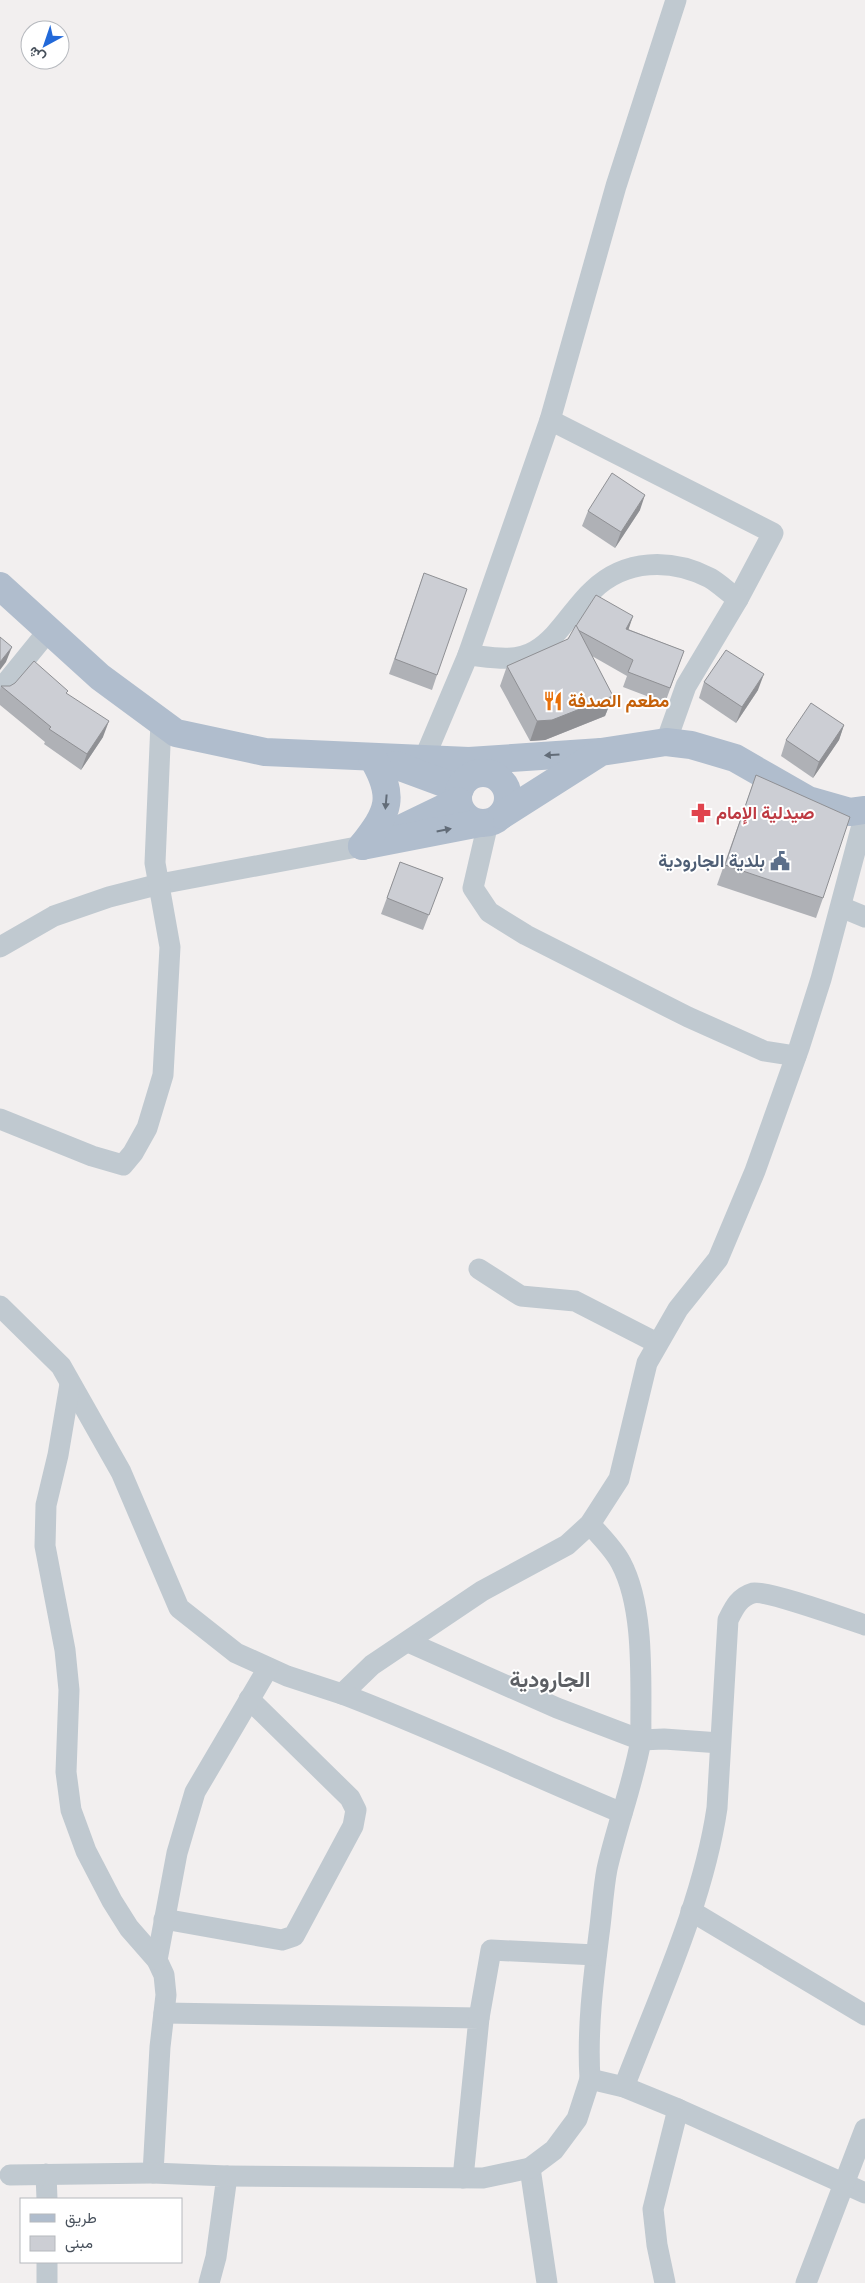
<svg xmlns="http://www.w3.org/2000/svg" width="865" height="2283" viewBox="0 0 865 2283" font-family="Figtree,Vazirmatn,sans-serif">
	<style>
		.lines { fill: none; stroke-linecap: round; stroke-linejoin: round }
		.minor { stroke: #c0c9d0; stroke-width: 21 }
		.major { stroke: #b0bdcd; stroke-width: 28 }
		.wall { fill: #afb1b6 }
		.shaded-wall { fill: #8f9094 }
		.building { fill: #ccced4; stroke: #8f9094 }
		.oneway { fill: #626c78 }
		.labels { text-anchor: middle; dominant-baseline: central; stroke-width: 4; stroke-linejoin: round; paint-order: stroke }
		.food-label { font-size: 18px; font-weight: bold; fill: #c56008; stroke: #fff; text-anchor: start }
		.health-label { font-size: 18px; font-weight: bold; fill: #be3a42; stroke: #fff; text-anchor: start }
		.service-label { font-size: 18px; font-weight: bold; fill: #4e5e75; stroke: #fff; text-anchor: end }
		.district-label { font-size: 22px; font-weight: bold; fill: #5c5f64; stroke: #fff }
	</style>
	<rect width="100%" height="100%" fill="#f2efef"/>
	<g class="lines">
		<g class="minor">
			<polyline points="550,420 616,186 676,0"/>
			<polyline points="468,655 550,420 773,533 738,599"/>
			<polyline points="0,690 49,630"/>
			<path d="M424,759L468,655C490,657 515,663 535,651C559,637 573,608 593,590C625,559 671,558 710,578C720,584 729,593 738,599L686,686L666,742"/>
			<polyline points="488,823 473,888 489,912 526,935 688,1017 764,1051 796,1056"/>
			<polyline points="841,907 865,917"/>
			<polyline points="0,947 54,916 109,897 160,884 362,846"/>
			<polyline points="0,1119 92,1156 123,1165 133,1153 147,1128 163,1075 170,947 155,863 161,722"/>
			<polyline points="479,1269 521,1296 575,1301 657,1343"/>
			<polyline points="0,1306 61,1366 121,1472 179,1608 236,1653 287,1676 342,1694 372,1665 482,1591 567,1545 590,1524 619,1479 647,1363 678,1309 718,1259 755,1171 799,1048 821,979 865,814"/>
			<polyline points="70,1384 58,1455 46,1505 45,1546 65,1650 69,1690 66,1772 71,1810 86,1851 112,1901 129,1928 157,1960 164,1975 166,1995 160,2047 153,2173 227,2176 216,2257 209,2283"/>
			<path d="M590,1524C600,1536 614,1549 621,1563C646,1610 640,1687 641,1740L664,1739L720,1743"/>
			<path d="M408,1642L557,1708L641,1740C633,1784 617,1825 607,1869C603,1890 602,1913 599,1934C593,1982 587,2030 590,2079"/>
			<path d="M342,1694C437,1730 528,1774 622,1813"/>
			<polyline points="691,1911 865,2015"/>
			<polyline points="164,1919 282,1940 294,1936 353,1826 356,1810 350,1798 249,1699"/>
			<polyline points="157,1960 177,1853 195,1792 268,1668"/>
			<polyline points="164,2013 479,2018 463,2178"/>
			<polyline points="479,2018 491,1950 596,1955"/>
			<path d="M624,2087C658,1998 703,1903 717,1808L728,1620C734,1608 739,1597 753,1593C766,1590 847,1619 865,1625"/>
			<polyline points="530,2168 547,2283"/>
			<polyline points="46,2174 47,2199"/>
			<polyline points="10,2175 153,2173"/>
			<polyline points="227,2176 483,2178 530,2168 554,2150 577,2119 590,2079 624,2087 678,2109 865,2193"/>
			<polyline points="47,2262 47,2283"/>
			<polyline points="665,2283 657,2245 653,2209 678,2109"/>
			<polyline points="806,2283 865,2129"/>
		</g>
		<g class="major">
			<polyline points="0,586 100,677 176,733 265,752 469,761 601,752"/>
			<polyline points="395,765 460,789"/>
			<circle cx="483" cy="798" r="25"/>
			<polyline points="502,815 601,752 666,742 691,745 735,758 808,800 850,812 865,810"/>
			<polyline points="400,829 458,801"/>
			<polyline points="362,846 480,823"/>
			<path d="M362,846C389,812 396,797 372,757"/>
		</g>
	</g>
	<g class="wall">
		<polygon points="640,510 615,548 582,526 588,511"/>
		<polygon points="424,573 437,675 432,690 389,674"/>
		<polygon points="633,616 628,629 684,651 665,703 623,687 627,676 592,656 613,696 605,716 545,740 530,741 500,686 507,666 568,639 576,626"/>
		<polygon points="704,682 758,690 736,723 699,698"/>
		<polygon points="1,686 67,694 103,737 81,770 44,744 45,742 0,705 0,690"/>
		<polygon points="844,725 839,740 813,778 781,756 786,740"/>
		<polygon points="756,775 823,898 816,918 717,885"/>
		<polygon points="400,862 443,878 423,930 381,914"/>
	</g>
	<g class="shaded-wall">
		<polygon points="645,495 640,510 615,548 621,532"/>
		<polygon points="633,616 628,631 626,629"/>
		<polygon points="12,647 6,662 0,670 0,662"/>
		<polygon points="764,674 758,690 736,723 742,707"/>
		<polygon points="613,696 605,716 545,740 530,741 537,721"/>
		<polygon points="109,721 103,737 81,770 87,754"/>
		<polygon points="844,725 839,740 813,778 819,762"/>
	</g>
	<g class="building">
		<polygon points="612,473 645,495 621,532 588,511"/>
		<polygon points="424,573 467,589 437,675 395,659"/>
		<polygon points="596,595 633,616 626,629 684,651 670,688 628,672 633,660 578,630 576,626"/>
		<polygon points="576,625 613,696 552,720 537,721 507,666 568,639"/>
		<polygon points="0,637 12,647 0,662"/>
		<polygon points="726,650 764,674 742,707 704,682"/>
		<polygon points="34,661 68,691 66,693 109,721 87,754 49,729 51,727 1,686 10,686 15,683"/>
		<polygon points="811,703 844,725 819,762 786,740"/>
		<polygon points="756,775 850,817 823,898 725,865"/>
		<polygon points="400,862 443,878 429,915 387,898"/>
	</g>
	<defs><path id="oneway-solid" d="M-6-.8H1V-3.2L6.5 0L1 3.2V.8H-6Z" transform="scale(1.25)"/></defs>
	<g class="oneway">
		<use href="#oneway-solid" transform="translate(552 755) rotate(176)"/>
		<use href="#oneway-solid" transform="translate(386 802) rotate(95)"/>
		<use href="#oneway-solid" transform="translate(444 830) rotate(-11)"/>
	</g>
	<defs>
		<symbol id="restaurant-bare" viewBox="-9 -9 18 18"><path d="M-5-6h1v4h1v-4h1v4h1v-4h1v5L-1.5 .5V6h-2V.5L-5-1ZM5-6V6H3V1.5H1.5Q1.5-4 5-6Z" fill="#e8710a" stroke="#fff" stroke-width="2.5" paint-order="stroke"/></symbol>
		<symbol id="pharmacy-bare" viewBox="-9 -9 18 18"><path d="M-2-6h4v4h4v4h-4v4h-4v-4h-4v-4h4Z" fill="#e0444e" stroke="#fff" stroke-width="2.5" paint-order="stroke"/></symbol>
		<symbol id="civic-bare" viewBox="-9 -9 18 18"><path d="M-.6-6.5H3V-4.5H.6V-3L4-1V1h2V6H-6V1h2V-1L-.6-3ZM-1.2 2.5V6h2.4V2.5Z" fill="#5c6f8a" stroke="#fff" stroke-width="2.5" paint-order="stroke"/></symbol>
	</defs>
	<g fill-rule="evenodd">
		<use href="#restaurant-bare" x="539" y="687" width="28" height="28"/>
		<use href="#pharmacy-bare" x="687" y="799" width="28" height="28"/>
		<use href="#civic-bare" x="766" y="847" width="28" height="28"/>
	</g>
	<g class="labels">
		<g class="food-label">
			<text x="568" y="701">مطعم الصدفة</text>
		</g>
		<g class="health-label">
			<text x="716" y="813">صيدلية الإمام</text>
		</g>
		<g class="service-label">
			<text x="765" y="861">بلدية الجارودية</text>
		</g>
		<g class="district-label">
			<text x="550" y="1679">الجارودية</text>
		</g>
	</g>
	<rect x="20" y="2198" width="162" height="65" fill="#ffffff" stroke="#b6b9be"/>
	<rect x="30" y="2214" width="25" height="8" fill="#b0bdcd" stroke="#b6b9be"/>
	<text x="65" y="2223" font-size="15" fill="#48515c">طريق</text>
	<rect x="30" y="2236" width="25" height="15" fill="#ccced4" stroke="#b6b9be"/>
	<text x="65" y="2248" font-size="15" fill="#48515c">مبنى</text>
	<g transform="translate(45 45) rotate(220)"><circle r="24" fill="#ffffff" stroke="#b6b9be"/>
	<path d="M0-4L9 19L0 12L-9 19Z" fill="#2269d9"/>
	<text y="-8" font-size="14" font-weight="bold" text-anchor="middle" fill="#48515c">ش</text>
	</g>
</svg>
